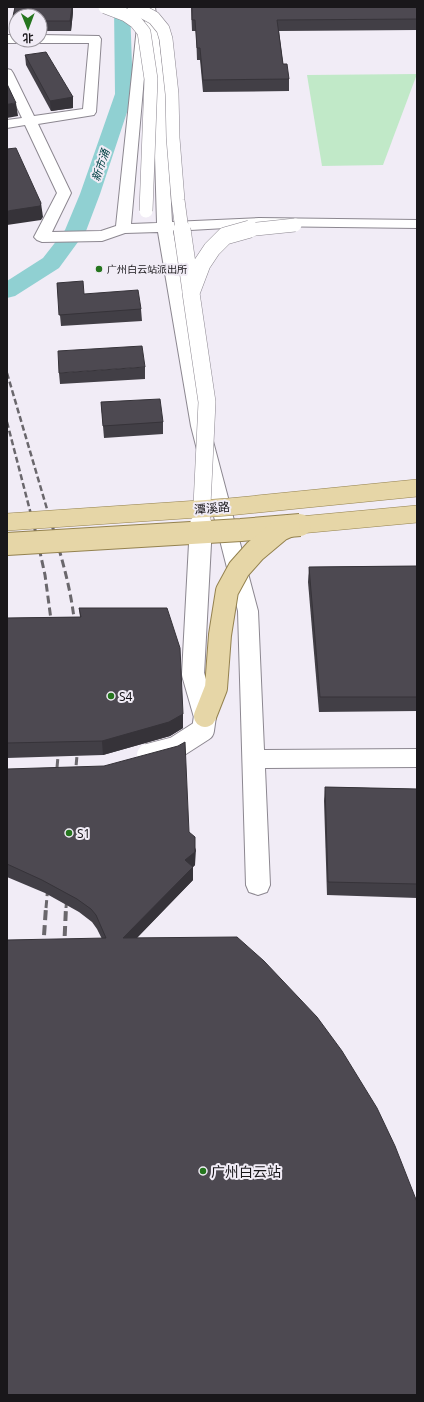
<svg xmlns="http://www.w3.org/2000/svg" width="424" height="1402" viewBox="0 0 424 1402" font-family="'Noto Sans','Noto Sans SC',sans-serif">
	<style>
		.green { fill: #c1e9c8 }
		.lines { fill: none; stroke-linecap: round; stroke-linejoin: round }
		.river { fill: #90d0d2; fill-rule: evenodd }
		.minor-casing { stroke: #8c8790; stroke-width: 2 }
		.minor { fill: #fff; fill-rule: evenodd }
		.rail-far2 { stroke: #6a676c; stroke-width: 2.5; stroke-dasharray: 6 3; stroke-linecap: butt }
		.rail-far1 { stroke: #6a676c; stroke-width: 3; stroke-dasharray: 8 4; stroke-linecap: butt }
		.rail { stroke: #6a676c; stroke-width: 4; stroke-dasharray: 10 5; stroke-linecap: butt }
		.minor-bridge-far2-casing { stroke: #8c8790; stroke-width: 14; stroke-linecap: butt }
		.minor-bridge-far1-casing { stroke: #8c8790; stroke-width: 18; stroke-linecap: butt }
		.minor-bridge-casing { stroke: #8c8790; stroke-width: 24; stroke-linecap: butt }
		.major-bridge-far1-casing { stroke: #94824f; stroke-width: 18; stroke-linecap: butt }
		.major-bridge-casing { stroke: #94824f; stroke-width: 24; stroke-linecap: butt }
		.minor-bridge-far2 { stroke: #fff; stroke-width: 13 }
		.minor-bridge-far1 { stroke: #fff; stroke-width: 17 }
		.minor-bridge { stroke: #fff; stroke-width: 22 }
		.major-bridge-far1 { stroke: #e6d6a7; stroke-width: 17 }
		.major-bridge { stroke: #e6d6a7; stroke-width: 22 }
		.wall { fill: #423f46 }
		.shaded-wall { fill: #363339 }
		.building { fill: #4d4951; stroke: #363339 }
		.poi-dot { fill: #25751e; stroke: #f1ecf6; stroke-width: 1.5 }
		.labels { text-anchor: middle; dominant-baseline: central; stroke-width: 4; stroke-linejoin: round; paint-order: stroke }
		.far-poi-label { font-size: 10px; fill: #19171a; stroke: #f1ecf6; text-anchor: start }
		.far-water-label { font-size: 11px; font-style: italic; fill: #054345; stroke: #f1ecf6 }
		.street-label { font-size: 12px; fill: #19171a; stroke: #f1ecf6 }
		.poi-label { font-size: 12px; fill: #19171a; stroke: #f1ecf6; text-anchor: start }
		.near-poi-label { font-size: 14px; fill: #19171a; stroke: #f1ecf6; text-anchor: start }
	</style>
	<rect width="100%" height="100%" fill="#f1ecf6"/>
	<polygon class="green" points="417,74 383,165 322,166 307,75"/>
	<g class="lines">
		<polygon class="river" points="114,7 130,7 133,94 100,194 86,231 59,268 15,296 7,298 7,281 43,258 65,230 80,194 115,94"/>
		<defs>
			<g id="minor">
				<path d="M143,7H155L165,88L172,222L259,218L417,220V228L259,226L173,231L209,426L258,611L264,750L417,749V767L265,768L270,885L267,892L258,895L249,892L246,885L238,611L191,426L158,232L125,233L102,241L42,242L37,240L34,237L57,193L25,125L7,128V120L22,118L7,87V69L11,70L13,73L34,116L83,109L89,43H40L35,40H40V35L99,36L101,39L96,112L94,115L38,124L71,193L52,232L101,231L116,226L137,27L139,24H145ZM147,44L153,88L157,223L131,224Z"/>
				<polygon points="7,35 16,35 16,40 21,40 16,43 7,43"/>
			</g>
		</defs>
		<use href="#minor" class="minor-casing"/>
		<use href="#minor" class="minor"/>
		<g class="rail-far2">
			<polyline points="7,373 52,526"/>
			<polyline points="7,422 34,526"/>
		</g>
		<g class="rail-far1">
			<polyline points="34,525 45,575 52,627"/>
			<path d="M52,525C62,559 72,592 75,628"/>
			<polyline points="75,777 78,745"/>
			<polyline points="56,779 59,745"/>
			<polyline points="46,908 48,885"/>
			<polyline points="66,908 67,895"/>
		</g>
		<g class="rail">
			<polyline points="43,950 46,907"/>
			<polyline points="64,951 66,907"/>
		</g>
		<defs>
			<g id="minor-bridge-far2">
				<polyline points="105,7 126,15 136,22 144,32 151,79 146,211"/>
				<polyline points="134,7 154,18 163,29 166,39 172,94 173,138 178,200 182,230"/>
				<polyline points="247,230 295,225"/>
			</g>
			<g id="minor-bridge-far1">
				<polyline points="182,229 191,291"/>
				<polyline points="201,526 207,402 191,293 202,264 212,249 225,236 250,229"/>
			</g>
			<polyline id="minor-bridge" points="148,755 175,748 203,730 205,716 193,674 201,525"/>
			<g id="major-bridge-far1">
				<polyline points="7,522 228,507 417,488"/>
				<polyline points="289,526 417,514"/>
			</g>
			<g id="major-bridge">
				<polyline points="7,544 241,530 300,525"/>
				<polyline points="205,716 216,688 220,635 227,591 239,569 255,551 280,530 289,526"/>
			</g>
		</defs>
		<use href="#minor-bridge-far2" class="minor-bridge-far2-casing"/>
		<use href="#minor-bridge-far1" class="minor-bridge-far1-casing"/>
		<use href="#minor-bridge" class="minor-bridge-casing"/>
		<use href="#major-bridge-far1" class="major-bridge-far1-casing"/>
		<use href="#major-bridge" class="major-bridge-casing"/>
		<use href="#minor-bridge-far2" class="minor-bridge-far2"/>
		<use href="#minor-bridge-far1" class="minor-bridge-far1"/>
		<use href="#minor-bridge" class="minor-bridge"/>
		<use href="#major-bridge-far1" class="major-bridge-far1"/>
		<use href="#major-bridge" class="major-bridge"/>
	</g>
	<g class="wall">
		<polygon points="15,7 73,7 73,12 71,31 40,31 40,16 16,16 16,31 13,31 12,21"/>
		<polygon points="191,7 417,7 417,30 279,31 283,64 289,79 289,91 203,92 200,60 197,60 196,31 192,31"/>
		<polygon points="25,55 73,97 73,108 51,111 26,65"/>
		<polygon points="57,283 84,294 141,309 142,321 61,326"/>
		<polygon points="145,367 145,379 60,384 59,373"/>
		<polygon points="101,402 163,422 163,434 104,438"/>
		<polygon points="417,566 417,711 319,712 308,582 309,567"/>
		<polygon points="79,608 183,714 183,728 170,736 103,755 7,758 7,618 80,617"/>
		<polygon points="7,769 189,832 196,850 195,865 193,867 193,880 137,938 102,939 97,929 92,922 79,912 45,893 7,877"/>
		<polygon points="325,787 417,789 417,898 327,895 324,801"/>
	</g>
	<g class="shaded-wall">
		<polygon points="72,7 73,7 73,12 71,31 70,21"/>
		<polygon points="73,97 73,108 51,111 50,101"/>
		<polygon points="16,103 18,116 7,118 7,104"/>
		<polygon points="41,203 43,217 41,220 7,225 7,211"/>
		<polygon points="183,714 183,728 170,736 103,755 102,741"/>
		<polygon points="195,837 195,865 193,867 193,880 124,951 123,938 185,860"/>
	</g>
	<g class="building">
		<polygon points="15,7 72,7 70,21 40,21 40,16 16,16 16,21 12,21"/>
		<polygon points="192,7 417,7 417,19 277,20 283,64 287,64 289,79 203,80 200,48 197,48 195,20 192,20"/>
		<polygon points="46,52 73,97 50,101 25,55"/>
		<polygon points="7,84 16,103 7,104"/>
		<polygon points="16,148 41,203 40,206 7,211 7,149"/>
		<polygon points="83,281 84,294 138,290 141,309 59,315 57,283"/>
		<polygon points="142,346 145,367 59,373 58,351"/>
		<polygon points="160,399 163,422 103,426 101,402"/>
		<polygon points="417,566 417,697 320,697 309,567"/>
		<polygon points="79,608 167,608 180,648 183,714 169,722 102,741 7,743 7,618 81,617"/>
		<polygon points="185,742 189,832 195,837 195,852 185,860 193,867 123,938 237,937 264,961 317,1017 342,1051 377,1108 395,1146 417,1202 417,1395 7,1395 7,940 106,938 96,915 91,909 77,899 42,880 7,864 7,769 104,766 178,746"/>
		<polygon points="325,787 417,789 417,884 328,882"/>
	</g>
	<g class="poi-dot">
		<circle cx="99" cy="269" r="4"/>
		<circle cx="111" cy="696" r="4"/>
		<circle cx="69" cy="833" r="4"/>
		<circle cx="203" cy="1171" r="4"/>
	</g>
	<g class="labels">
		<g class="far-poi-label">
			<text x="107" y="269">广州白云站派出所</text>
		</g>
		<g class="far-water-label">
			<text transform="translate(100 165) rotate(-71)">新市涌</text>
		</g>
		<g class="street-label">
			<text transform="translate(212 508) rotate(-5)">潭溪路</text>
		</g>
		<g class="poi-label">
			<text x="119" y="696">S4</text>
			<text x="77" y="833">S1</text>
		</g>
		<g class="near-poi-label">
			<text x="211" y="1171">广州白云站</text>
		</g>
	</g>
	<rect width="424" height="1402" fill="none" stroke="#19171a" stroke-width="16"/>
	<g transform="translate(28 28) rotate(179)"><circle r="19" fill="#f1ecf6" stroke="#9b979e"/>
	<path d="M0-3L7 15L0 10L-7 15Z" fill="#25751e"/>
	<text y="-6" font-size="11" font-weight="bold" text-anchor="middle" fill="#19171a">北</text>
	</g>
</svg>
